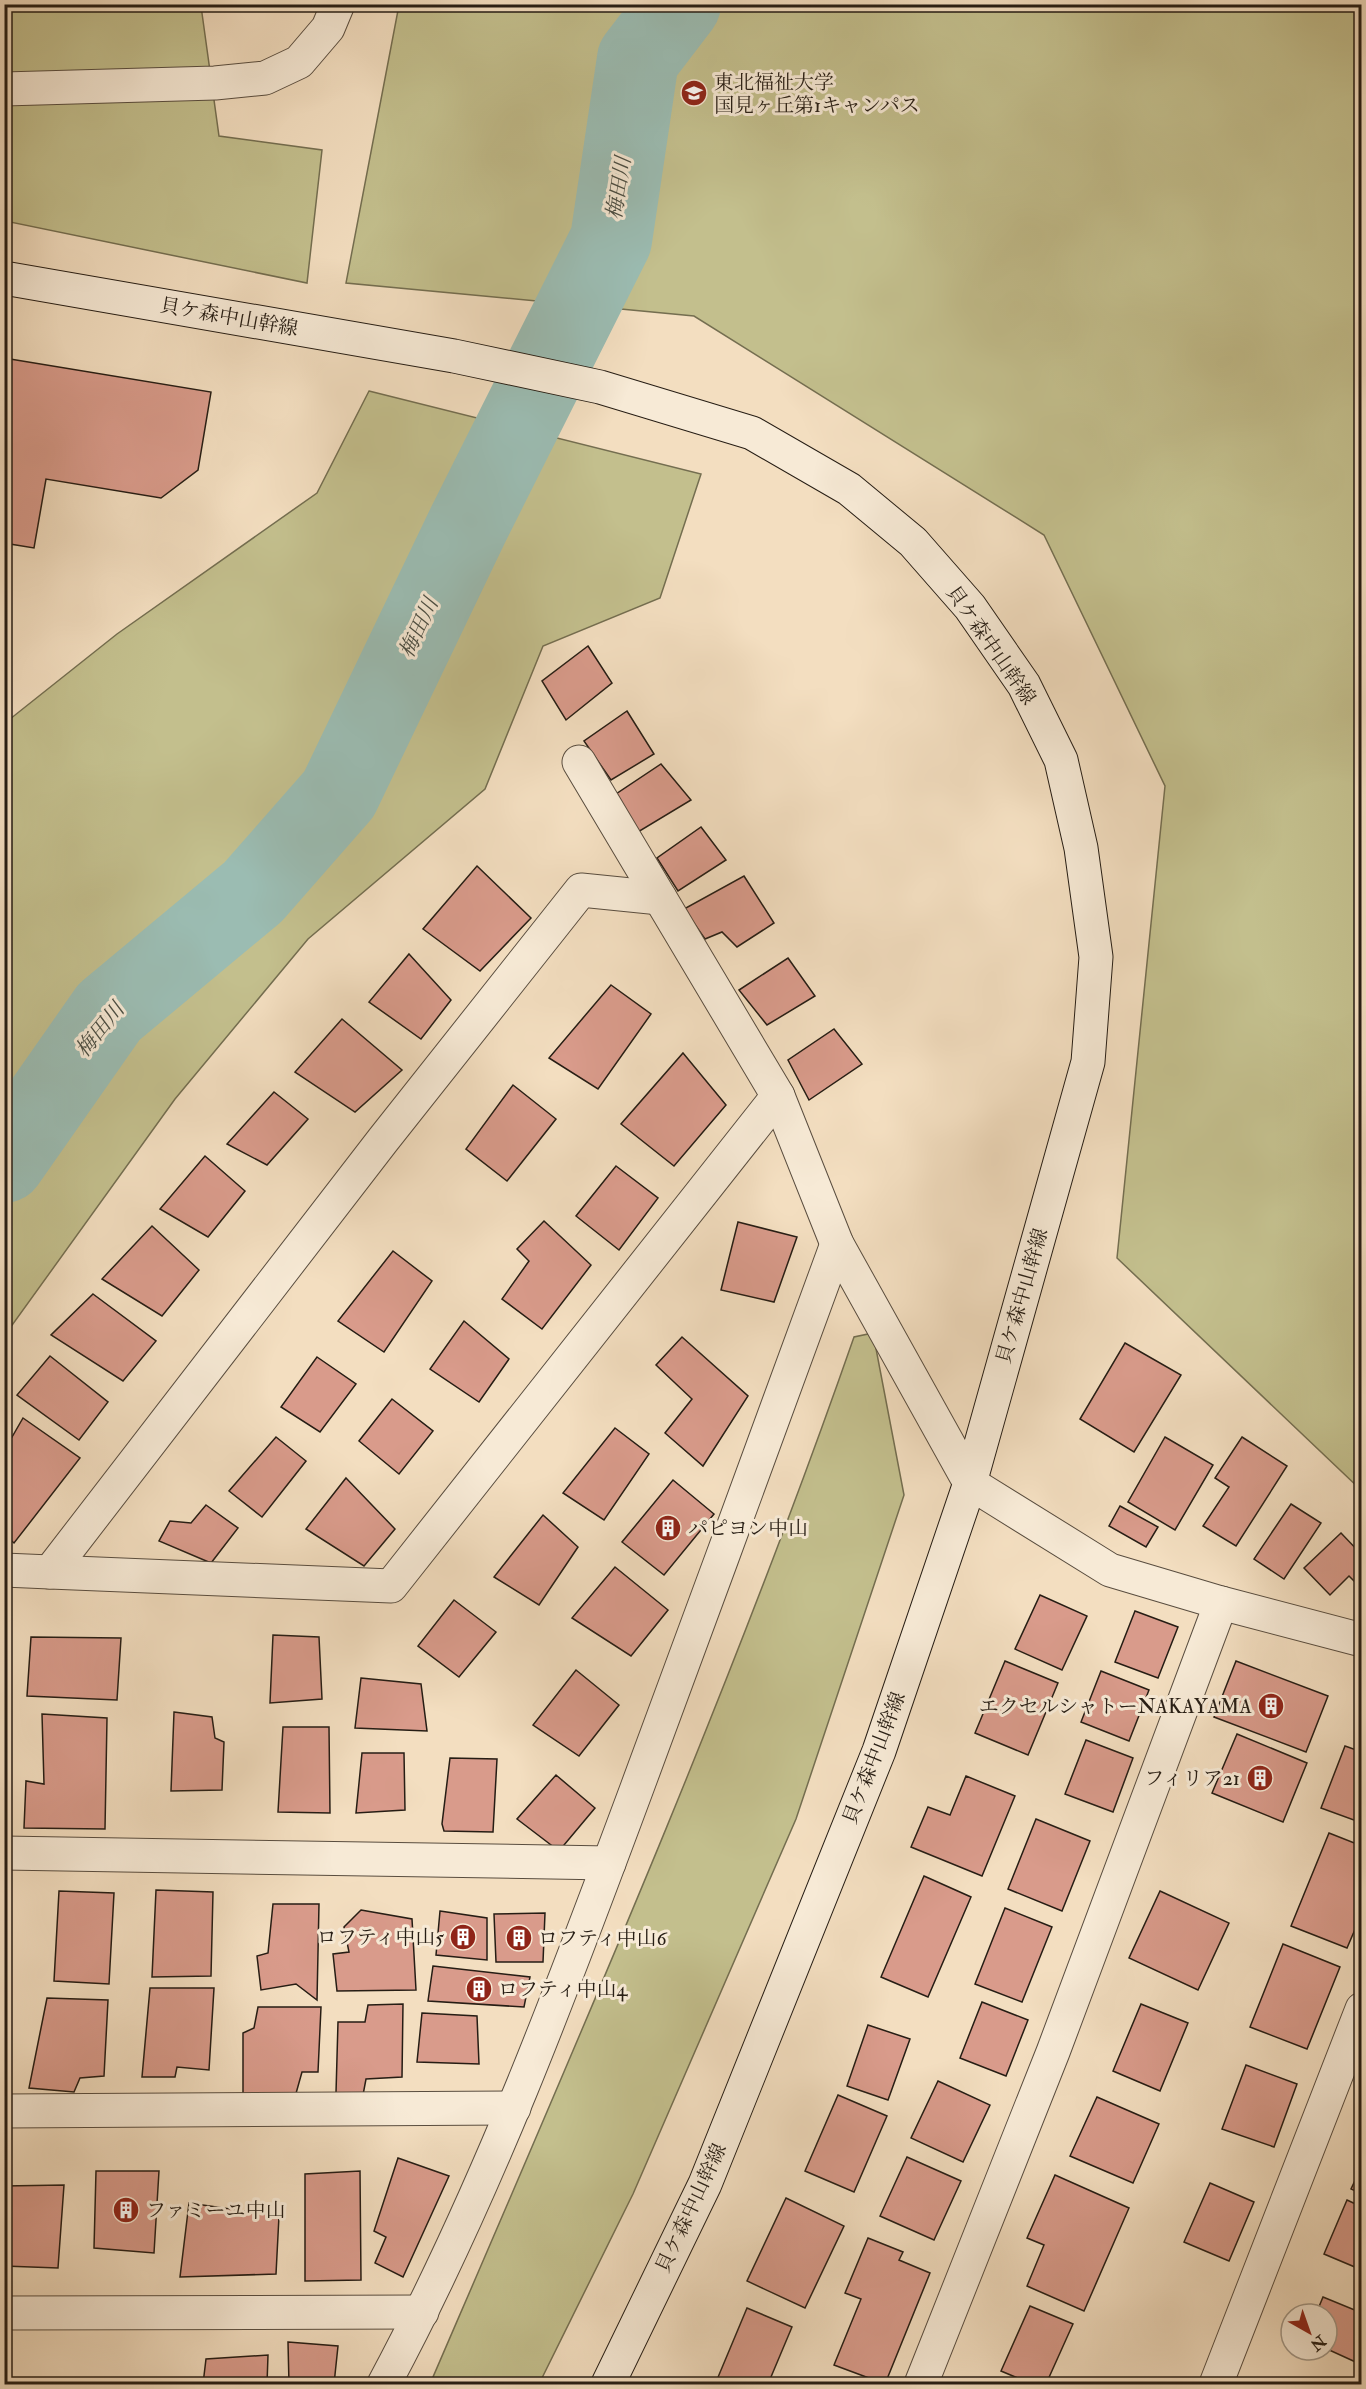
<svg xmlns="http://www.w3.org/2000/svg" width="1366" height="2389" viewBox="0 0 1366 2389" font-family="'IM FELL Double Pica','Noto Serif JP',serif">
	<style>
		.green { fill: #c3bf8d; stroke: #746e50; stroke-width: 1.5 }
		.lines { fill: none; stroke-linecap: round; stroke-linejoin: round }
		.river { stroke: #9bbcb2; stroke-width: 82 }
		.building { fill: #d99b8b; stroke: #261d14; stroke-width: 1.5 }
		.street-casing { stroke: #594d3f; stroke-width: 35 }
		.secondary-casing { stroke: #261d14; stroke-width: 35 }
		.street { stroke: #f7ead6; stroke-width: 33 }
		.secondary { stroke: #f7ead6; stroke-width: 33 }
		.labels { text-anchor: middle; dominant-baseline: central; stroke-width: 6; stroke-linejoin: round; paint-order: stroke }
		.poi-label { font-size: 20px; fill: #261d14; stroke: #f7ead6; text-anchor: start }
		.street-label { font-size: 20px; fill: #261d14; stroke: #f7ead6 }
		.water-label { font-size: 21px; font-style: italic; fill: #494d43; stroke: #f7ead6 }
	</style>
	<rect width="100%" height="100%" fill="#f3dec0"/>
	<filter id="stains"><feTurbulence type="fractalNoise" baseFrequency=".00333" numOctaves="4"/><feColorMatrix values="0 0 0 0 .2 0 0 0 0 .09 0 0 0 0 .02 0 0 0 .5 -.17"/></filter>
	<radialGradient id="worn" r=".72"><stop offset=".6" stop-color="#630" stop-opacity="0"/><stop offset="1" stop-color="#630" stop-opacity=".3"/></radialGradient>
	<g class="green">
		<polygon points="192,4 201,6 219,136 322,150 307,283 5,221 4,5"/>
		<polygon points="399,5 1361,5 1361,1490 1117,1258 1165,786 1044,535 694,316 346,283"/>
		<polygon points="369,391 701,474 660,598 543,646 485,789 308,939 175,1099 5,1335 5,723 117,634 317,493"/>
		<path d="M873,1333L904,1495L796,1819L633,2194L539,2384H430C579,2038 730,1693 854,1337Z"/>
	</g>
	<g class="lines">
		<polyline class="river" points="4,1162 109,1012 253,892 339,794 468,525 611,240 638,59 680,4"/>
	</g>
	<g class="building">
		<polygon points="255,4 296,4 295,11"/>
		<polygon points="4,358 211,392 198,470 161,498 46,479 34,548 4,543"/>
		<polygon points="588,646 612,683 566,720 542,681"/>
		<polygon points="627,711 654,754 611,780 584,741"/>
		<polygon points="661,764 691,800 638,832 616,794"/>
		<polygon points="701,827 726,860 678,891 657,858"/>
		<polygon points="477,866 531,918 480,971 423,929"/>
		<polygon points="744,876 774,923 737,947 722,932 705,939 684,909"/>
		<polygon points="409,954 451,1000 421,1039 369,1002"/>
		<polygon points="788,958 815,996 767,1025 739,990"/>
		<polygon points="611,985 651,1014 598,1089 549,1058"/>
		<polygon points="342,1019 402,1070 355,1112 295,1072"/>
		<polygon points="834,1029 862,1064 809,1100 788,1060"/>
		<polygon points="683,1053 726,1105 674,1166 621,1124"/>
		<polygon points="513,1085 556,1119 507,1181 466,1149"/>
		<polygon points="274,1092 308,1119 267,1165 227,1144"/>
		<polygon points="205,1156 245,1191 208,1237 160,1209"/>
		<polygon points="616,1166 658,1198 619,1250 576,1216"/>
		<polygon points="544,1221 591,1265 542,1329 502,1299 529,1261 517,1249"/>
		<polygon points="738,1222 797,1237 774,1302 721,1290"/>
		<polygon points="152,1226 199,1270 162,1316 102,1279"/>
		<polygon points="393,1251 432,1281 384,1352 338,1321"/>
		<polygon points="93,1294 156,1341 123,1381 51,1335"/>
		<polygon points="464,1321 509,1359 479,1402 430,1369"/>
		<polygon points="682,1337 748,1396 703,1466 665,1433 692,1399 656,1365"/>
		<polygon points="1125,1343 1181,1375 1134,1452 1080,1419"/>
		<polygon points="50,1356 108,1402 79,1440 17,1395"/>
		<polygon points="317,1357 356,1384 320,1432 281,1407"/>
		<polygon points="392,1399 433,1431 399,1474 359,1441"/>
		<polygon points="23,1418 80,1458 14,1543 4,1534 4,1451"/>
		<polygon points="615,1428 649,1454 604,1520 563,1493"/>
		<polygon points="276,1437 306,1461 262,1517 229,1491"/>
		<polygon points="1165,1437 1213,1465 1175,1530 1128,1502"/>
		<polygon points="1242,1437 1287,1466 1236,1546 1203,1526 1229,1487 1215,1478"/>
		<polygon points="346,1478 395,1529 364,1566 306,1529"/>
		<polygon points="673,1480 714,1514 664,1575 622,1542"/>
		<polygon points="1291,1504 1321,1523 1284,1579 1254,1559"/>
		<polygon points="206,1505 238,1528 211,1563 159,1541 170,1521 191,1523"/>
		<polygon points="1120,1506 1158,1527 1146,1547 1109,1526"/>
		<polygon points="543,1515 578,1547 539,1605 494,1577"/>
		<polygon points="1341,1533 1362,1555 1362,1589 1349,1576 1330,1595 1304,1568"/>
		<polygon points="615,1567 668,1610 631,1656 572,1618"/>
		<polygon points="1040,1595 1087,1616 1062,1670 1015,1649"/>
		<polygon points="454,1600 496,1632 459,1677 418,1646"/>
		<polygon points="1135,1611 1178,1627 1158,1678 1115,1662"/>
		<polygon points="273,1635 319,1637 322,1699 270,1703"/>
		<polygon points="31,1637 121,1638 117,1700 27,1696"/>
		<polygon points="1005,1661 1058,1683 1028,1755 975,1733"/>
		<polygon points="1236,1661 1328,1696 1306,1752 1214,1717"/>
		<polygon points="576,1670 619,1705 579,1756 533,1725"/>
		<polygon points="1101,1671 1149,1690 1129,1741 1081,1722"/>
		<polygon points="361,1678 421,1684 427,1731 355,1728"/>
		<polygon points="174,1712 212,1717 215,1738 224,1742 222,1790 171,1791"/>
		<polygon points="42,1714 107,1718 105,1829 24,1828 26,1781 44,1784"/>
		<polygon points="283,1727 329,1727 330,1813 278,1812"/>
		<polygon points="1237,1734 1307,1763 1283,1822 1212,1793"/>
		<polygon points="1086,1740 1133,1758 1113,1812 1065,1794"/>
		<polygon points="1345,1746 1362,1752 1362,1823 1321,1808"/>
		<polygon points="362,1753 404,1753 405,1810 356,1813"/>
		<polygon points="450,1758 497,1759 493,1832 444,1831 442,1824"/>
		<polygon points="556,1775 595,1808 559,1851 517,1819"/>
		<polygon points="966,1776 1015,1796 982,1876 911,1847 928,1807 950,1815"/>
		<polygon points="1036,1819 1090,1841 1062,1911 1008,1889"/>
		<polygon points="1329,1833 1362,1846 1362,1913 1347,1948 1291,1926"/>
		<polygon points="924,1876 971,1897 928,1997 881,1977"/>
		<polygon points="156,1890 213,1892 211,1976 152,1977"/>
		<polygon points="59,1891 114,1893 109,1984 54,1981"/>
		<polygon points="1160,1891 1229,1923 1198,1990 1129,1958"/>
		<polygon points="273,1904 319,1904 317,2000 296,1984 261,1990 257,1956 268,1953"/>
		<polygon points="1005,1908 1052,1927 1022,2002 975,1984"/>
		<polygon points="361,1910 412,1919 416,1990 337,1991 333,1954 349,1952 344,1927"/>
		<polygon points="440,1911 487,1918 487,1960 436,1955"/>
		<polygon points="545,1913 543,1962 496,1962 494,1914"/>
		<polygon points="1283,1944 1340,1967 1307,2049 1250,2027"/>
		<polygon points="433,1966 530,1977 524,2007 428,2001"/>
		<polygon points="150,1988 214,1988 209,2070 177,2067 175,2077 142,2077"/>
		<polygon points="47,1998 108,2000 104,2076 80,2078 74,2092 29,2088"/>
		<polygon points="982,2002 1028,2020 1006,2076 960,2058"/>
		<polygon points="403,2004 402,2077 366,2079 363,2095 336,2093 338,2022 365,2022 368,2005"/>
		<polygon points="1141,2004 1188,2023 1160,2091 1113,2071"/>
		<polygon points="258,2007 321,2007 318,2072 302,2072 295,2097 243,2095 243,2033 254,2028"/>
		<polygon points="422,2013 477,2016 479,2064 417,2062"/>
		<polygon points="868,2025 910,2039 888,2100 847,2086"/>
		<polygon points="1246,2065 1297,2084 1274,2147 1222,2129"/>
		<polygon points="938,2081 990,2105 963,2162 911,2138"/>
		<polygon points="838,2095 887,2116 854,2192 805,2171"/>
		<polygon points="1097,2097 1159,2124 1133,2183 1070,2156"/>
		<polygon points="907,2157 961,2181 934,2240 880,2216"/>
		<polygon points="398,2158 449,2176 403,2277 375,2263 386,2237 374,2231"/>
		<polygon points="1362,2166 1362,2194 1351,2189"/>
		<polygon points="96,2171 159,2171 154,2253 94,2248"/>
		<polygon points="360,2171 361,2280 305,2281 305,2174"/>
		<polygon points="1055,2175 1129,2208 1084,2311 1027,2286 1044,2245 1027,2238"/>
		<polygon points="1210,2183 1254,2202 1229,2261 1184,2242"/>
		<polygon points="64,2185 58,2268 4,2266 4,2186"/>
		<polygon points="786,2198 844,2226 805,2308 747,2281"/>
		<polygon points="1347,2200 1362,2207 1362,2270 1324,2254"/>
		<polygon points="189,2203 279,2216 276,2274 180,2277"/>
		<polygon points="868,2238 903,2252 899,2260 930,2273 885,2384 834,2365 861,2299 845,2293"/>
		<polygon points="1323,2297 1362,2313 1360,2364 1327,2349 1327,2314 1316,2314"/>
		<polygon points="1030,2306 1073,2324 1046,2384 1032,2384 1001,2371"/>
		<polygon points="747,2308 792,2327 768,2384 721,2384 716,2382"/>
		<polygon points="288,2342 338,2346 334,2384 289,2384"/>
		<polygon points="268,2355 267,2384 203,2384 206,2359"/>
		<polygon points="49,2379 49,2384 4,2384 4,2381"/>
		<polygon points="158,2379 158,2384 85,2384 86,2380"/>
	</g>
	<g class="lines">
		<defs>
			<g id="street">
				<polyline points="4,89 215,83 265,78 299,62 328,28 338,4"/>
				<polyline points="579,762 778,1096 837,1244 970,1483 1110,1570 1221,1603 1362,1640"/>
				<polyline points="4,1570 50,1572 383,1140 581,890 660,898"/>
				<polyline points="50,1572 391,1586 778,1096"/>
				<polyline points="4,1853 609,1863"/>
				<polyline points="4,2111 514,2108"/>
				<polyline points="4,2313 422,2312"/>
				<path d="M384,2384C486,2194 562,1990 637,1788C704,1607 771,1425 837,1244"/>
				<polyline points="921,2384 1053,2052 1221,1603"/>
				<polyline points="1216,2384 1362,2009"/>
			</g>
			<polyline id="secondary" points="4,278 454,356 600,387 752,433 849,489 913,542 970,607 1024,685 1061,760 1081,848 1096,957 1088,1062 970,1483 879,1751 705,2184 608,2384"/>
		</defs>
		<use href="#street" class="street-casing"/>
		<use href="#secondary" class="secondary-casing"/>
		<use href="#street" class="street"/>
		<use href="#secondary" class="secondary"/>
	</g>
	<defs>
		<symbol id="university-disc" viewBox="-11 -11 22 22"><circle r="9.5" fill="#8f2418" stroke="#f7ead6"/><path d="M0-5L7-2L0 1L-7-2ZM-4 1L0 2.5L4 1V4Q0 6-4 4Z" fill="#fff"/></symbol>
		<symbol id="building-disc" viewBox="-11 -11 22 22"><circle r="9.5" fill="#8f2418" stroke="#f7ead6"/><path d="M-4-6H4V6H1V3H-1V6H-4ZM-2.5-4.3h1.7v1.8h-1.7ZM.8-4.3h1.7v1.8H.8ZM-2.5-1h1.7V.8h-1.7ZM.8-1h1.7V.8H.8Z" fill="#fff"/></symbol>
	</defs>
	<g fill-rule="evenodd">
		<use href="#university-disc" x="679" y="78" width="30" height="30"/>
		<use href="#building-disc" x="653" y="1513" width="30" height="30"/>
		<use href="#building-disc" x="1256" y="1691" width="30" height="30"/>
		<use href="#building-disc" x="1245" y="1763" width="30" height="30"/>
		<use href="#building-disc" x="448" y="1922" width="30" height="30"/>
		<use href="#building-disc" x="504" y="1923" width="30" height="30"/>
		<use href="#building-disc" x="464" y="1974" width="30" height="30"/>
		<use href="#building-disc" x="111" y="2195" width="30" height="30"/>
	</g>
	<g class="labels">
		<g class="poi-label">
			<text x="714" y="82">東北福祉大学<tspan x="714" dy="23">国見ヶ丘第1キャンパス</tspan></text>
			<text x="688" y="1528">パピヨン中山</text>
			<text x="1252" y="1706" text-anchor="end">エクセルシャトーNAKAYAMA</text>
			<text x="1240" y="1778" text-anchor="end">フィリア21</text>
			<text x="444" y="1937" text-anchor="end">ロフティ中山5</text>
			<text x="538" y="1938">ロフティ中山6</text>
			<text x="498" y="1989">ロフティ中山4</text>
			<text x="146" y="2210">ファミーユ中山</text>
		</g>
		<g class="street-label">
			<text transform="translate(229 317) rotate(10)">貝ケ森中山幹線</text>
			<text transform="translate(991 645) rotate(55)">貝ケ森中山幹線</text>
			<text transform="translate(1022 1296) rotate(-74)">貝ケ森中山幹線</text>
			<text transform="translate(874 1758) rotate(-69)">貝ケ森中山幹線</text>
			<text transform="translate(691 2208) rotate(-65)">貝ケ森中山幹線</text>
		</g>
		<g class="water-label">
			<text transform="translate(619 188) rotate(-81)">梅田川</text>
			<text transform="translate(419 628) rotate(-65)">梅田川</text>
			<text transform="translate(100 1030) rotate(-51)">梅田川</text>
		</g>
	</g>
	<rect width="1366" height="2389" fill="none" stroke="#f3dec0" stroke-width="24"/>
	<rect x="6" y="6" width="1354" height="2377" fill="none" stroke="#261d14" stroke-width="3"/>
	<rect x="12" y="12" width="1342" height="2365" fill="none" stroke="#261d14" stroke-width="1.5"/>
	<g transform="translate(1309 2332) rotate(140)"><circle r="28" fill="#f7ead6" stroke="#a39888" stroke-width="1.5"/>
	<path d="M0-4.5L10 22L0 15L-10 22Z" fill="#8f2418"/>
	<text y="-9" font-size="16" font-weight="bold" text-anchor="middle" fill="#261d14">N</text>
	</g>
	<rect width="100%" height="100%" filter="url(#stains)"/>
	<rect width="100%" height="100%" fill="url(#worn)"/>
</svg>
